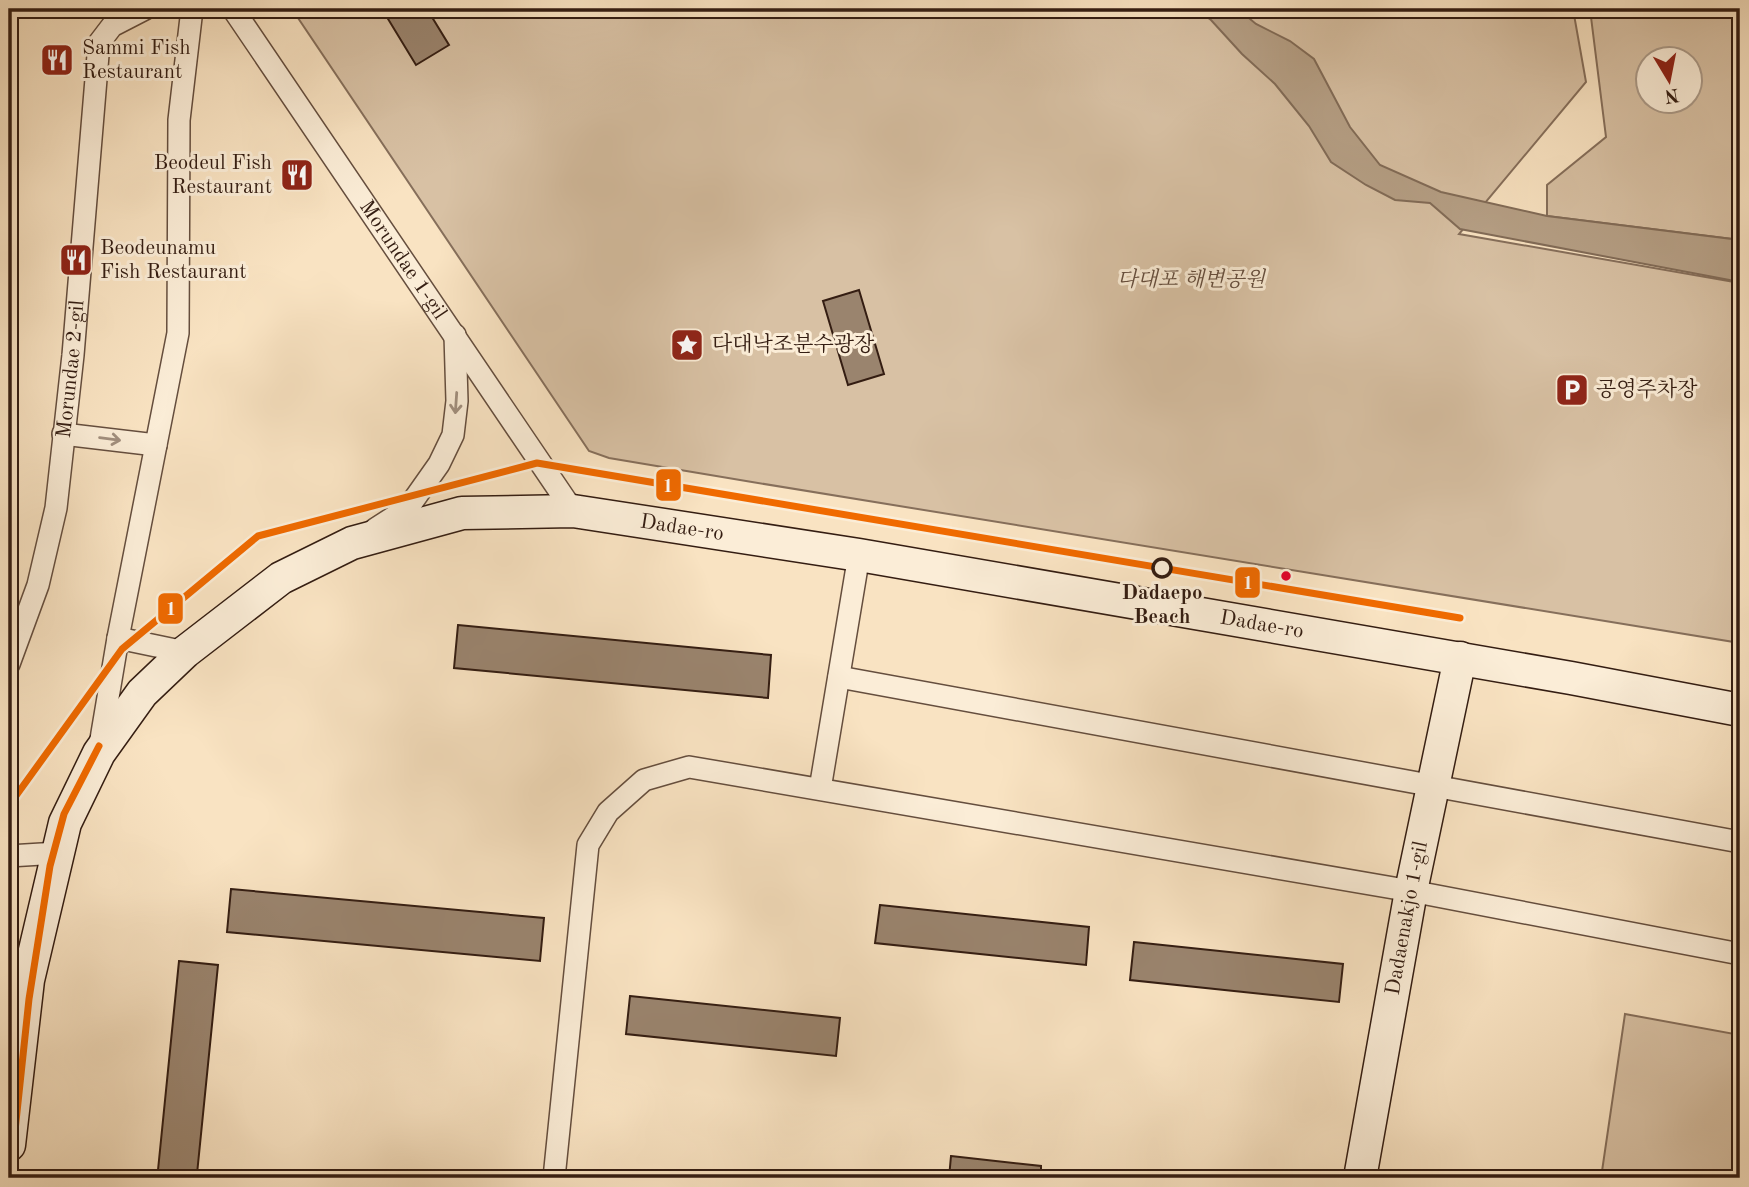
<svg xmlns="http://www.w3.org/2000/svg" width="1749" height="1187" viewBox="0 0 1749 1187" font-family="'Old Standard TT','Noto Serif KR',serif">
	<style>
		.green { fill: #d8c1a4; stroke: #866f5b; stroke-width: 2; fill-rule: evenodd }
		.water { fill: #b6a086; stroke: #826c58; stroke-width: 2 }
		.building { fill: #9a846e; stroke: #341d12; stroke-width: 2 }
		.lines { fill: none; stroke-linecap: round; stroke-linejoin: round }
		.street-casing { stroke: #654e3e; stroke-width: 24 }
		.secondary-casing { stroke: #341d12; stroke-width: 35 }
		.street { stroke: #fbedd7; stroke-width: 21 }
		.secondary { stroke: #fbedd7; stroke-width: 32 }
		.metro-1-casing { stroke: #fbedd7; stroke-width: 12 }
		.metro-1 { stroke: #f06a00; stroke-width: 7 }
		.oneway { stroke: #a18f7e }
		.stop-dot { fill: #fbedd7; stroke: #341d12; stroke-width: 3.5 }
		.bus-dot { fill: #e4002b; stroke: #fbedd7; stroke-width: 2.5 }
		.labels { text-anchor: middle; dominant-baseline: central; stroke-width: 6; stroke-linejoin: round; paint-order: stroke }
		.poi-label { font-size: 21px; fill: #341d12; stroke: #fbedd7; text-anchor: start }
		.street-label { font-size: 21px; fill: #341d12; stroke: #fbedd7 }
		.park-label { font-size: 21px; font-style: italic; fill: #654e3e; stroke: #fbedd7 }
		.stop-label { font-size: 21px; font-weight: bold; fill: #341d12; stroke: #fbedd7 }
		.line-badge { stroke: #fbedd7; stroke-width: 2.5 }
		.badge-label { font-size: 19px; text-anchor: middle; font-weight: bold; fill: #fff }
	</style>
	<rect width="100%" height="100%" fill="#f9e3c2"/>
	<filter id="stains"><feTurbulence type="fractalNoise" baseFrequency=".00286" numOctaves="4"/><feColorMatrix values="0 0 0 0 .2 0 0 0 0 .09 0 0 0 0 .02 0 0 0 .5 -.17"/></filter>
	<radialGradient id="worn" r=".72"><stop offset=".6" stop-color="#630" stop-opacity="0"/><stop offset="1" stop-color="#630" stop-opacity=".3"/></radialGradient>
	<g class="green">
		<polygon points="292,9 1573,9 1586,82 1459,234 1740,283 1740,643 752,482 609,458 589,451"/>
		<path d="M1590,9H1740V240L1547,216V185L1606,137ZM1648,60H1690V102H1648Z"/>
		<polygon points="1625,1014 1740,1035 1740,1178 1601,1178"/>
	</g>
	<polygon class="water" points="1196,9 1238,9 1256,24 1290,41 1314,59 1350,127 1380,165 1441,192 1547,216 1740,240 1740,282 1460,229 1430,203 1395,200 1366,185 1331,162 1309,126 1275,84 1242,54 1211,20"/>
	<g class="building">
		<polygon points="382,9 427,9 449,45 416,65"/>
		<polygon points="859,290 884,374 848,385 823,301"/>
		<polygon points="458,625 771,655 768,698 454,668"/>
		<polygon points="231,889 544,918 540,961 227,932"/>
		<polygon points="880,905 1089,927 1086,965 875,943"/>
		<polygon points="1134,942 1343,964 1339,1002 1130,980"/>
		<polygon points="179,961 218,965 197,1174 158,1170"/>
		<polygon points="630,996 840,1018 836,1056 626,1034"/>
		<polygon points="951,1156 1041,1166 1041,1178 949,1178"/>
	</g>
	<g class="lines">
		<defs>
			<g id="street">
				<path id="s1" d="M233,9L573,511"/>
				<polyline points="63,434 156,445"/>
				<polyline points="375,529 408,508 439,464 453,435 457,401 455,335"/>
				<polyline points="118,638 178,333 179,120 192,9"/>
				<path id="s2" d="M9,664L38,585L56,508L73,355L99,43L112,26L145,9"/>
				<polyline points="839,677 1740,842"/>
				<polyline points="100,745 118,638 185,652"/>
				<polyline points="820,789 859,555"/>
				<polyline points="9,856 58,853"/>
				<polyline points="554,1178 588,845 608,812 644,780 689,767 1411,891 1740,954"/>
			</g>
			<g id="secondary">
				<path id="s3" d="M9,1145L28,980L65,823L99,753L142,693L185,652L281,578L352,543L462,513L573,511L859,555L1571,678L1740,710"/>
				<path id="s4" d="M1360,1178L1411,891L1460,658"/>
			</g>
		</defs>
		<use href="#street" class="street-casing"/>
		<use href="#secondary" class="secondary-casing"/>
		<use href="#street" class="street"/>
		<use href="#secondary" class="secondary"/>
		<defs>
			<g id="metro-1">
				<polyline points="9,817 10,804 122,649 258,536 537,463 1460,618"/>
				<polyline points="10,1178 29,999 50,866 64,814 99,746"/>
			</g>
		</defs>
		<use href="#metro-1" class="metro-1-casing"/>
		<use href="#metro-1" class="metro-1"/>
	</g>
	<defs><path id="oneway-shaft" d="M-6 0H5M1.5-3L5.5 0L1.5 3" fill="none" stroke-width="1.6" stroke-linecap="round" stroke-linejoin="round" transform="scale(1.75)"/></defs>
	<g class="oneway">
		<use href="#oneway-shaft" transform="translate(456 403) rotate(94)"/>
		<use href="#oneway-shaft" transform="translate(110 439) rotate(7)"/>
	</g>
	<defs>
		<symbol id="restaurant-square" viewBox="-11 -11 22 22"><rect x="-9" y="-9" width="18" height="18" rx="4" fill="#8f2418" stroke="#fbedd7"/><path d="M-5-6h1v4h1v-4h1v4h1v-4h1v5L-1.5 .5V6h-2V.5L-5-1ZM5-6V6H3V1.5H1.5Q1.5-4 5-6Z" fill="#fff"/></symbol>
		<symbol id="sight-square" viewBox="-11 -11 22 22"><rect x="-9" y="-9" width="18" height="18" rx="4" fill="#8f2418" stroke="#fbedd7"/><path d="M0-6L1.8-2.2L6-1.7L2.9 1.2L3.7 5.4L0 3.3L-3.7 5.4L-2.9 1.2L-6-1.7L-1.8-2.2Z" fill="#fff"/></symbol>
		<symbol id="parking-square" viewBox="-11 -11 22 22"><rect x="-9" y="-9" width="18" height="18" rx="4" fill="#8f2418" stroke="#fbedd7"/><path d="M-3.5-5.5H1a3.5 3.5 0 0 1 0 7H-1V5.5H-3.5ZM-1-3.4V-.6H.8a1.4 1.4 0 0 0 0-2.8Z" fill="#fff"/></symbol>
	</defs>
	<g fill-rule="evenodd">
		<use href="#restaurant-square" x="38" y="41" width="38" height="38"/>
		<use href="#restaurant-square" x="278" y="156" width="38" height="38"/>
		<use href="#restaurant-square" x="57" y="241" width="38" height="38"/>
		<use href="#sight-square" x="668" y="326" width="38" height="38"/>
		<use href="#parking-square" x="1553" y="371" width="38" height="38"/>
	</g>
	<circle class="stop-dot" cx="1162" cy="568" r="9"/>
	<circle class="bus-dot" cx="1286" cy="576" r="6"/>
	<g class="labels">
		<g class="poi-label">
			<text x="82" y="48">Sammi Fish<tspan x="82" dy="24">Restaurant</tspan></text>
			<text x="272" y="163" text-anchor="end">Beodeul Fish<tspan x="272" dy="24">Restaurant</tspan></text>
			<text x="100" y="248">Beodeunamu<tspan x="100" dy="24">Fish Restaurant</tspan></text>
			<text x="712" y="345">다대낙조분수광장</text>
			<text x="1596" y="390">공영주차장</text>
		</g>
		<g class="street-label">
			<text stroke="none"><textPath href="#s1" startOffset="303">Morundae 1-gil</textPath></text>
			<text stroke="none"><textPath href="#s2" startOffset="303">Morundae 2-gil</textPath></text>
			<text stroke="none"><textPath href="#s3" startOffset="1074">Dadae-ro</textPath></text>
			<text stroke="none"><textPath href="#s3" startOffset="1662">Dadae-ro</textPath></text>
			<text stroke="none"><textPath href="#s4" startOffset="264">Dadaenakjo 1-gil</textPath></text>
		</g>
		<g class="park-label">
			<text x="1191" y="280">다대포 해변공원</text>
		</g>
		<g class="stop-label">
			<text x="1162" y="593">Dadaepo<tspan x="1162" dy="24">Beach</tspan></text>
		</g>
	</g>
	<g class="line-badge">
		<rect x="655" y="468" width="27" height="34" rx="7" fill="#f06a00"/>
		<rect x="1234" y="566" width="27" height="33" rx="7" fill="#f06a00"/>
		<rect x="157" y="592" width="27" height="33" rx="7" fill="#f06a00"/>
	</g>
	<g class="badge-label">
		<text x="668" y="492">1</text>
		<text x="1248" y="589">1</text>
		<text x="171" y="615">1</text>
	</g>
	<rect width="1749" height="1187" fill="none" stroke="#f9e3c2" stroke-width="35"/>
	<rect x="10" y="10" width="1728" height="1166" fill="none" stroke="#341d12" stroke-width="3.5"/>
	<rect x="18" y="18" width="1714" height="1152" fill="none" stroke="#341d12" stroke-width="2"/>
	<g transform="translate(1669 80) rotate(170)"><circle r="33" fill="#fbedd7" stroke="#ab9a88" stroke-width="2"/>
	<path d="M0-5L12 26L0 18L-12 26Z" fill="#8f2418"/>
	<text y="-10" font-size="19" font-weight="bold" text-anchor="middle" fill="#341d12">N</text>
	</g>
	<rect width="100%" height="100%" filter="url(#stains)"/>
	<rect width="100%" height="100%" fill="url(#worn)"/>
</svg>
